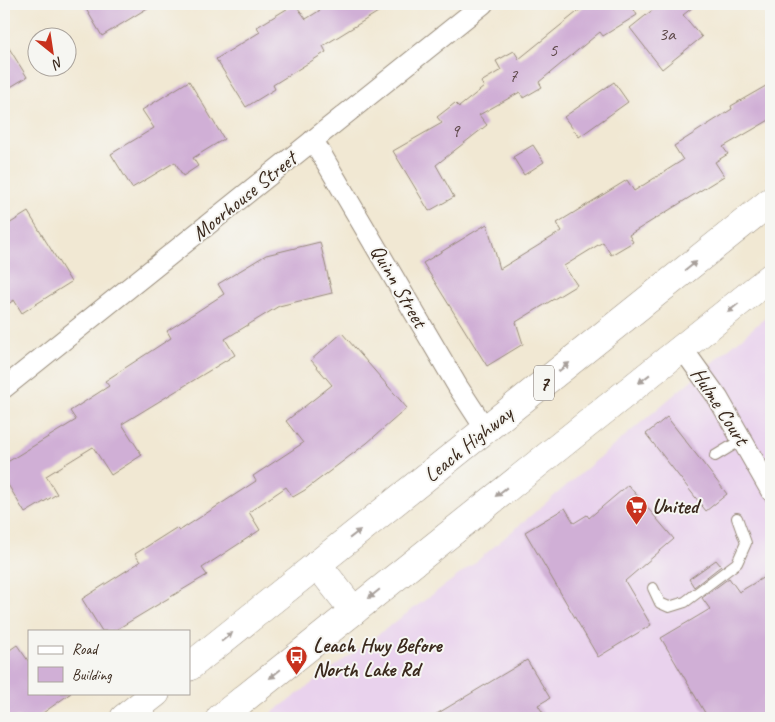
<svg xmlns="http://www.w3.org/2000/svg" width="775" height="722" viewBox="0 0 775 722" font-family="Caveat,sans-serif">
	<style>
		.built { fill: #e9d2ed }
		.building { fill: #d0afd6 }
		.lines { fill: none; stroke-linecap: round; stroke-linejoin: round }
		.service-casing { stroke: #968978; stroke-width: 12 }
		.minor-casing { stroke: #968978; stroke-width: 22 }
		.trunk-casing { stroke: #968978; stroke-width: 29 }
		.service { stroke: #fff; stroke-width: 10 }
		.minor { stroke: #fff; stroke-width: 20 }
		.trunk { stroke: #fff; stroke-width: 28 }
		.oneway { fill: #a79f9a }
		.labels { text-anchor: middle; dominant-baseline: central; stroke-width: 4; stroke-linejoin: round; paint-order: stroke }
		.number-label { font-size: 19px; fill: #604b4c }
		.shield { fill: #f6f6f2; stroke: #73675e; stroke-width: 1 }
		.shield-label { font-size: 20px; font-weight: bold; fill: #3b2a1e }
		.street-label { font-size: 21px; fill: #3b2a1e; stroke: #f6f6f2 }
		.poi-label { font-size: 21px; font-weight: bold; fill: #3b2a1e; stroke: #f6f6f2; text-anchor: start }
	</style>
	<rect width="100%" height="100%" fill="#f6f6f2"/>
	<filter id="ink" filterUnits="userSpaceOnUse"><feTurbulence type="fractalNoise" baseFrequency=".02" numOctaves="2"/><feDisplacementMap in="SourceGraphic" scale="10" xChannelSelector="R" yChannelSelector="G"/><feConvolveMatrix kernelMatrix="1 2 1 2 8 2 1 2 1" color-interpolation-filters="sRGB"/></filter>
	<filter id="wash" filterUnits="userSpaceOnUse"><feTurbulence type="fractalNoise" baseFrequency=".0096" numOctaves="4" result="noise"/><feDisplacementMap in="SourceGraphic" scale="20" xChannelSelector="R" yChannelSelector="G"/><feGaussianBlur stdDeviation="1.12" result="paint"/><feColorMatrix in="noise" values="0 0 0 0 0 0 0 0 0 0 0 0 0 0 0 0 0 1.4 0 .05"/><feComposite in="paint" operator="in"/></filter>
	<g filter="url(#wash)">
		<rect width="100%" height="100%" fill="#f1e8d3"/>
		<polygon class="built" points="771,313 771,718 265,718 471,566"/>
		<g id="blocks">
			<g class="building">
				<polygon points="83,4 154,4 102,36"/>
				<polygon points="295,4 306,19 330,4 391,4 323,46 326,52 273,85 275,89 246,107 216,59 260,32 257,27"/>
				<polygon points="587,4 631,4 637,15 603,36 600,32 539,82 542,87 523,98 520,92 479,115 487,125 436,165 454,197 429,211 393,151 442,123 437,117 455,103 459,107 484,87 481,82 501,70 496,61 514,51 519,59"/>
				<polygon points="660,4 697,4 683,15 702,37 662,69 630,28"/>
				<polygon points="4,40 27,77 4,91"/>
				<polygon points="189,81 224,139 193,158 198,166 183,176 175,162 132,188 111,154 154,128 142,110"/>
				<polygon points="614,82 628,102 579,137 564,117"/>
				<polygon points="771,83 771,119 723,147 728,154 715,162 724,176 629,235 633,242 611,255 603,242 564,266 577,285 516,322 523,344 487,366 423,263 487,224 500,269 562,231 557,223 627,180 634,191 683,160 674,146 732,109 731,106"/>
				<polygon points="533,145 544,162 524,175 513,157"/>
				<polygon points="28,212 71,282 22,313 14,300 4,307 4,227"/>
				<polygon points="320,242 332,293 279,306 225,339 235,355 122,424 142,455 111,475 93,447 46,476 57,494 25,513 4,478 4,464 76,420 70,411 109,386 105,381 171,338 167,331 224,294 218,284 266,255"/>
				<polygon points="342,333 407,408 367,443 305,490 293,497 286,487 249,512 260,530 202,568 207,575 114,631 102,631 82,599 140,562 135,554 176,528 179,531 256,481 253,476 303,443 286,421 332,385 311,360"/>
				<polygon points="667,417 727,494 706,511 646,434"/>
				<polygon points="628,485 674,539 625,581 651,625 598,657 525,532 565,508 574,523 587,515 589,518"/>
				<polygon points="716,560 721,566 694,587 689,579"/>
				<polygon points="771,573 771,718 708,718 661,638 710,609 702,598 729,578 739,592"/>
				<polygon points="17,645 29,662 29,693 71,693 36,718 4,718 4,654"/>
				<polygon points="527,660 550,698 538,705 546,718 430,718"/>
			</g>
		</g>
	</g>
	<g filter="url(#ink)">
		<use href="#blocks" fill-opacity="0" stroke="#968978" stroke-width="1"/>
		<g class="lines">
			<defs>
				<g id="service">
					<polyline points="715,456 743,439"/>
					<polyline points="653,588 660,603 669,607 685,602 737,563 746,543 737,518"/>
				</g>
				<g id="minor">
					<polyline points="313,140 458,387 486,430"/>
					<polyline points="682,348 718,398 771,491"/>
					<polyline points="4,388 483,4"/>
				</g>
				<g id="trunk">
					<polyline points="317,564 354,611"/>
					<polyline points="189,667 771,201"/>
					<polyline points="124,718 156,693"/>
					<polyline points="220,718 771,277"/>
				</g>
			</defs>
			<use href="#service" class="service-casing"/>
			<use href="#minor" class="minor-casing"/>
			<use href="#trunk" class="trunk-casing"/>
			<use href="#service" class="service"/>
			<use href="#minor" class="minor"/>
			<use href="#trunk" class="trunk"/>
		</g>
		<defs><path id="oneway-solid" d="M-6-.8H1V-3.2L6.5 0L1 3.2V.8H-6Z" transform="scale(1.25)"/></defs>
		<g class="oneway">
			<use href="#oneway-solid" transform="translate(691 266) rotate(-39)"/>
			<use href="#oneway-solid" transform="translate(733 308) rotate(141)"/>
			<use href="#oneway-solid" transform="translate(564 367) rotate(-39)"/>
			<use href="#oneway-solid" transform="translate(644 379) rotate(142)"/>
			<use href="#oneway-solid" transform="translate(501 492) rotate(142)"/>
			<use href="#oneway-solid" transform="translate(355 534) rotate(-38)"/>
			<use href="#oneway-solid" transform="translate(374 594) rotate(141)"/>
			<use href="#oneway-solid" transform="translate(227 637) rotate(-39)"/>
			<use href="#oneway-solid" transform="translate(275 674) rotate(141)"/>
		</g>
	</g>
	<defs>
		<symbol id="supermarket-pin" viewBox="-11 -11 22 30"><path d="M0 17L-7.5 6A9.5 9.5 0 1 1 7.5 6Z" fill="#c8321e" stroke="#f6f6f2"/><path d="M-6-5.5h2.5l.6 2H6L4.5 2H-2.5L-4.4-4H-6ZM-1.5 3.2a1.3 1.3 0 1 0 .1 0ZM3 3.2a1.3 1.3 0 1 0 .1 0Z" fill="#fff"/></symbol>
		<symbol id="bus-pin" viewBox="-11 -11 22 30"><path d="M0 17L-7.5 6A9.5 9.5 0 1 1 7.5 6Z" fill="#c8321e" stroke="#f6f6f2"/><path d="M-5-6H5V4H4V6H2V4H-2V6H-4V4H-5ZM-3.5-4V0h7V-4ZM-3.5 1.2v1.5H-2V1.2ZM2 1.2v1.5H3.5V1.2Z" fill="#fff"/></symbol>
	</defs>
	<g fill-rule="evenodd">
		<use href="#supermarket-pin" x="624" y="494" width="25" height="34"/>
		<use href="#bus-pin" x="284" y="644" width="25" height="34"/>
	</g>
	<g class="labels">
		<g class="number-label">
			<text x="667" y="34">3a</text>
			<text x="553" y="50">5</text>
			<text x="513" y="76">7</text>
			<text x="455" y="131">9</text>
		</g>
		<rect class="shield" x="534" y="365.5" width="20" height="35" rx="4"/>
		<g class="shield-label">
			<text x="544" y="383">7</text>
		</g>
		<g class="street-label">
			<text transform="translate(244 196) rotate(-39)">Moorhouse Street</text>
			<text transform="translate(399 286) rotate(60)">Quinn Street</text>
			<text transform="translate(720 406) rotate(57)">Hulme Court</text>
			<text transform="translate(468 444) rotate(-39)">Leach Highway</text>
		</g>
		<g class="poi-label">
			<text x="652" y="506">United</text>
			<text x="313" y="645">Leach Hwy Before<tspan x="313" dy="24">North Lake Rd</tspan></text>
		</g>
	</g>
	<rect width="775" height="722" fill="none" stroke="#f6f6f2" stroke-width="20"/>
	<rect x="28" y="630" width="162" height="65" fill="#f6f6f2" stroke="#aba49d"/>
	<rect x="38" y="646" width="25" height="8" fill="#ffffff" stroke="#aba49d"/>
	<text x="72" y="654" font-size="15" fill="#3b2a1e">Road</text>
	<rect x="38" y="667" width="25" height="15" fill="#d0afd6" stroke="#aba49d"/>
	<text x="72" y="680" font-size="15" fill="#3b2a1e">Building</text>
	<g transform="translate(52 52) rotate(150)"><circle r="24" fill="#f6f6f2" stroke="#aba49d"/>
	<path d="M0-4L9 19L0 12L-9 19Z" fill="#c8321e"/>
	<text y="-8" font-size="14" font-weight="bold" text-anchor="middle" fill="#3b2a1e">N</text>
	</g>
</svg>
